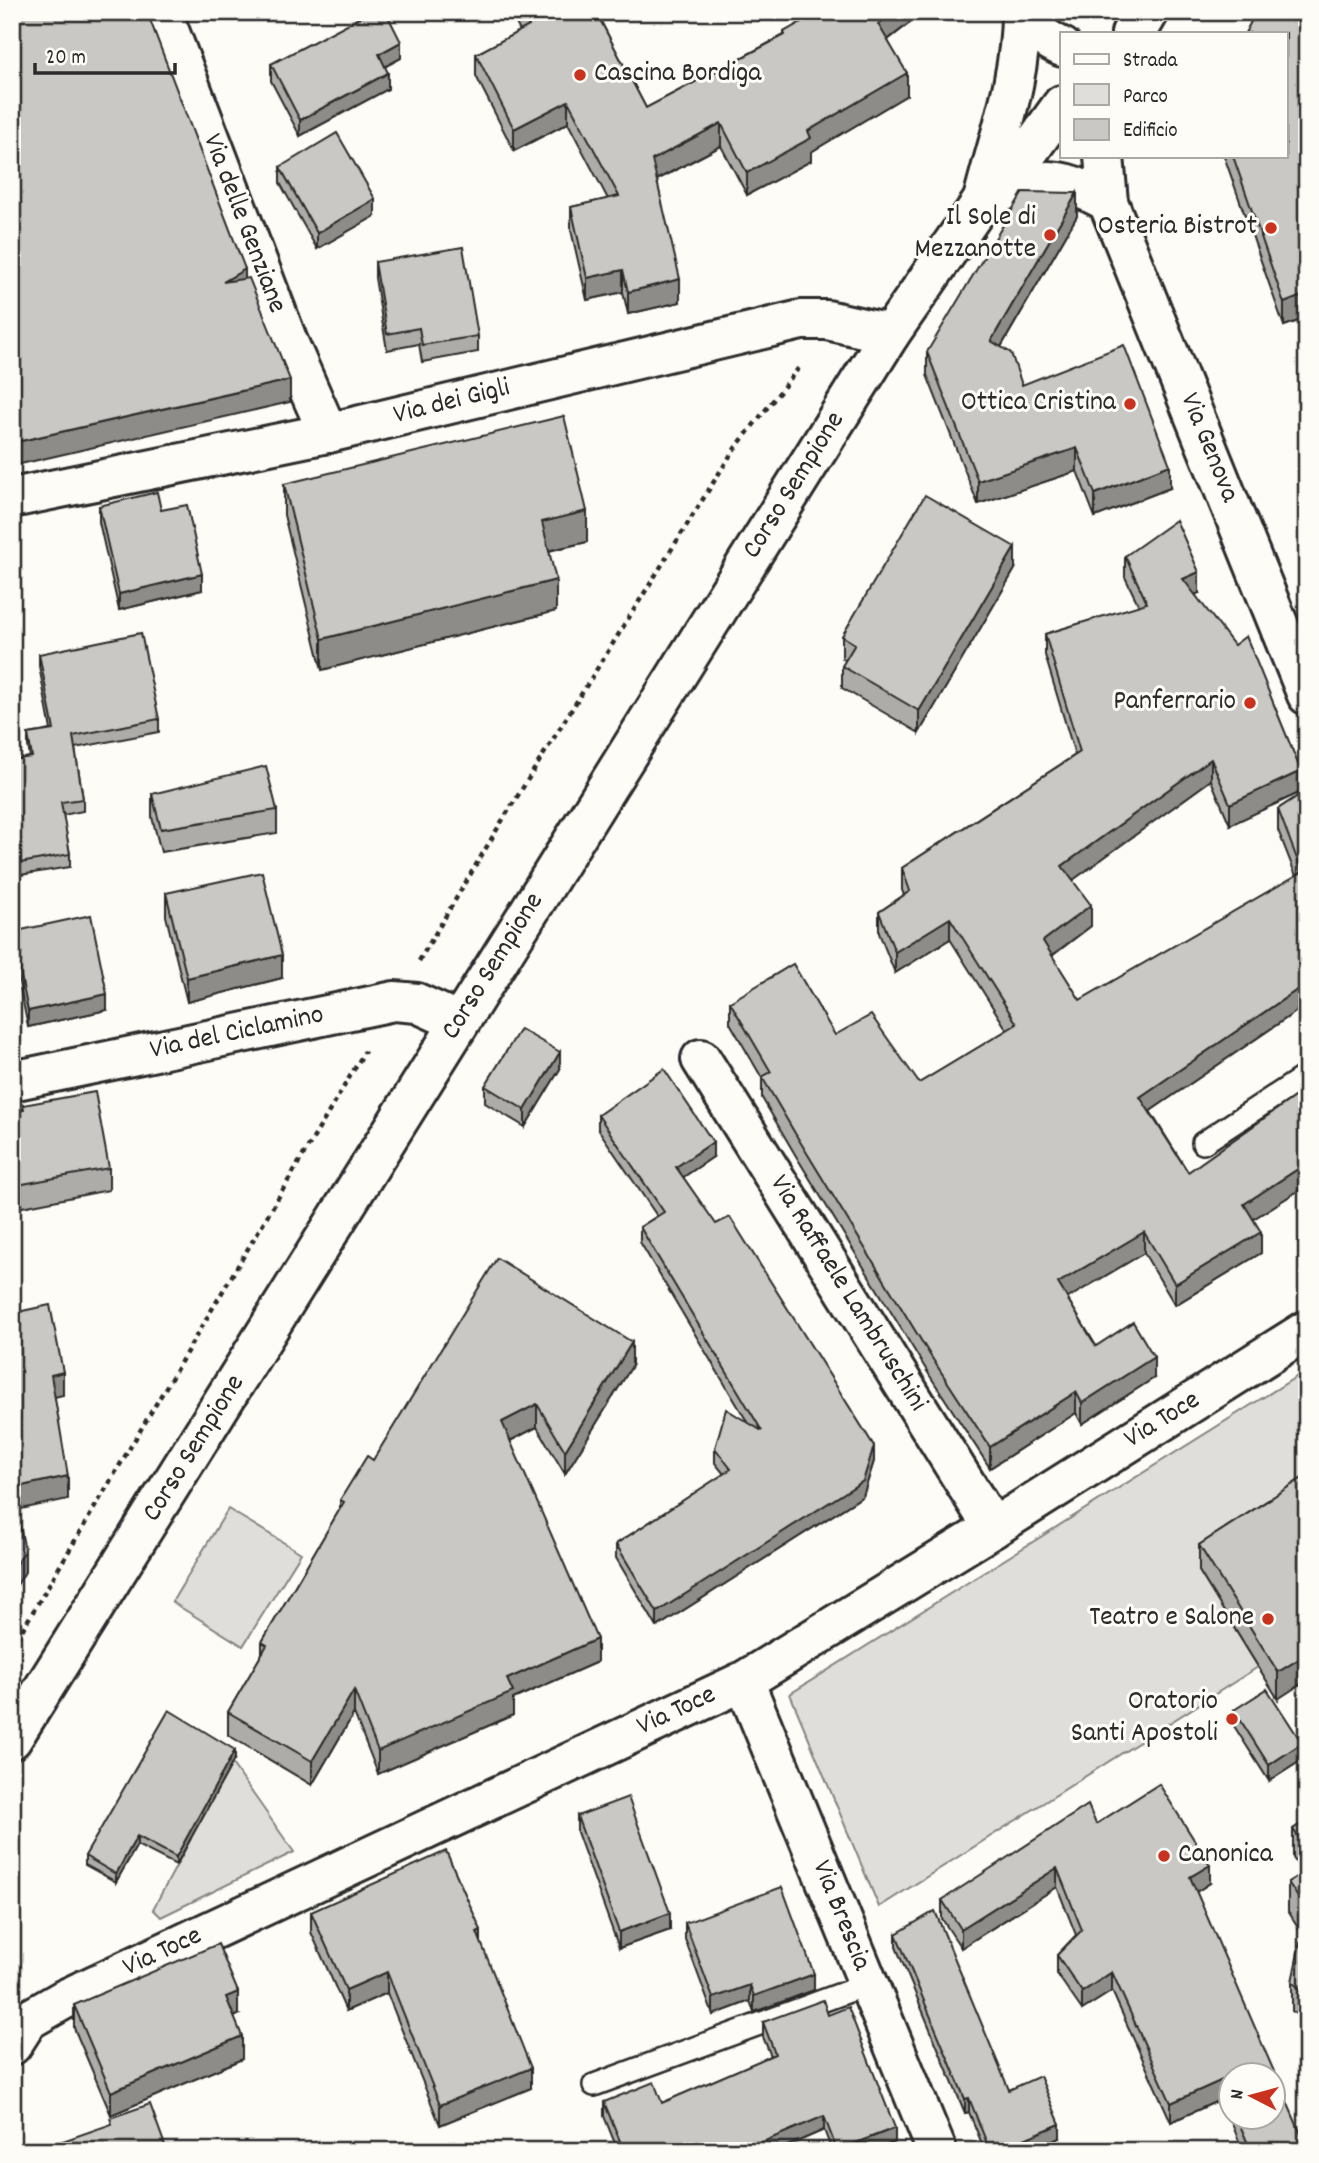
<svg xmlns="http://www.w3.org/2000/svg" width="1319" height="2163" viewBox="0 0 1319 2163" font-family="Dekko,sans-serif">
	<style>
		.green { fill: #dfdeda; stroke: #858482; stroke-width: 2 }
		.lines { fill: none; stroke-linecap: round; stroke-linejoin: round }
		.lane-casing { stroke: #2b2b2b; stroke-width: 26 }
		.street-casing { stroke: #2b2b2b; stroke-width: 44 }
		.primary-casing { stroke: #2b2b2b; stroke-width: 44 }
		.path { stroke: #2b2b2b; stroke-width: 4.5; stroke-dasharray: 5 5; stroke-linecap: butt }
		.lane { stroke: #fdfcf7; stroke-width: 21 }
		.street { stroke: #fdfcf7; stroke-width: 38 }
		.primary { stroke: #fdfcf7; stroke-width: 38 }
		.wall { fill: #adaca9; stroke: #2b2b2b; stroke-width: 2; fill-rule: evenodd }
		.shaded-wall { fill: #8d8c89; stroke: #2b2b2b; stroke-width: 2 }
		.building { fill: #c9c8c4; stroke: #2b2b2b; stroke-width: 2 }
		.poi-dot { fill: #c8321e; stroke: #fdfcf7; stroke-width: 2.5 }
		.labels { text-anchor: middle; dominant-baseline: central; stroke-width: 6; stroke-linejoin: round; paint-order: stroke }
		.poi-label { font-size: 28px; fill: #2b2b2b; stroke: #fdfcf7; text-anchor: end }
		.street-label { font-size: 28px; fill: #2b2b2b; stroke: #fdfcf7 }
	</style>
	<rect width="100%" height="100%" fill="#fdfcf7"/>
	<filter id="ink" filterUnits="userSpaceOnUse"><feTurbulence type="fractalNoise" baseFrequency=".0143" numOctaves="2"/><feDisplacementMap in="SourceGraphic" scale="14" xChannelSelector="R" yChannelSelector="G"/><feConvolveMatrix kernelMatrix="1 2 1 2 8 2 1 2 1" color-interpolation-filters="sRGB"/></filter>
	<g filter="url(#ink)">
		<g class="green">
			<polygon points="1307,1370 1307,1502 1199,1571 1258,1667 879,1907 790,1694"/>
			<polygon points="228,1509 301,1553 243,1646 172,1602"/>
			<polygon points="221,1748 294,1852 161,1917 153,1909 191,1839 185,1836 223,1780"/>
		</g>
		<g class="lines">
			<defs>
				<g id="lane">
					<polyline points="1203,1143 1307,1075"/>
					<polyline points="594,2085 868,1984"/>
				</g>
				<g id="street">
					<polyline points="162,12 288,342 328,433"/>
					<polyline points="1104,156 1108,202 1307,695"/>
					<path d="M983,200C1036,176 1056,173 1108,202"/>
					<polyline points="12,498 328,433 801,320 827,320 890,334"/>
					<polyline points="701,1059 993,1528"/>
					<polyline points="12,1081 394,1001 417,1003 459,1022"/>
					<polyline points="744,1681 937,2151"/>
					<polyline points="12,2045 28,2020 63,2000 744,1681 993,1528 1307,1330"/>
				</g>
				<g id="primary">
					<path d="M1022,12C1033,29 1044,39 1062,47"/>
					<polyline points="1131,33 1142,24 1149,12"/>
					<path d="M983,200C999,135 1021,80 1021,12"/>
					<polyline points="12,1739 890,334 983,200 1019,165 1062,105"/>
				</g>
			</defs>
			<use href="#lane" class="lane-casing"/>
			<use href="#street" class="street-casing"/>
			<use href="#primary" class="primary-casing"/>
			<g class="path">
				<polyline points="419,961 502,821 733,451 801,365"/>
				<polyline points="12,1647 365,1051"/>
			</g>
			<use href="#lane" class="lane"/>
			<use href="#street" class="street"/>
			<use href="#primary" class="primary"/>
		</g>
		<g class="wall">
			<polygon points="510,12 596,12 646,108 784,35 784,32 801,23 795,12 924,12 888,40 907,95 811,152 811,161 747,195 721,146 657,180 680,302 628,314 623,292 587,300 571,230 571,207 608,199 568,123 514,151 476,76 476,54 520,31"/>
			<polygon points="1307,12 1307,318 1284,326 1224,156 1286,156"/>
			<polygon points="401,58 385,66 388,89 300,136 271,81 271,64"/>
			<polygon points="280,167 375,216 317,249 280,183"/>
			<polygon points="1077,216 1001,347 1022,385 1170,488 1095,517 1077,471 978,504 927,375 927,352"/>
			<polygon points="375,262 478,336 478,352 422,362 419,344 387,350 375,278"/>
			<polygon points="284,484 587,542 549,551 556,611 322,670 284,515"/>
			<polygon points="99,506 161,510 202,590 119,610 99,522"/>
			<polygon points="1125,556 1199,593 1195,594 1301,792 1230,825 1211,780 1072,880 1091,926 1052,956 1080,1000 1296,876 1278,830 1278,809 1307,790 1307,1004 1150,1111 1188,1172 1307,1185 1253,1219 1261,1253 1175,1305 1144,1253 1067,1298 1096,1346 1154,1378 1082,1424 1076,1413 990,1468 930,1376 796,1156 762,1098 762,1078 730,1023 730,1002 835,1035 919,1083 1007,1030 950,939 895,973 879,933 879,912 904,895 902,890 902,868 1075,755 1045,655 1045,634 1139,606 1125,577"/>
			<polygon points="1015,569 919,733 842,688 842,666 846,661 842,658 842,636"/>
			<polygon points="39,654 159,719 159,732 75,748 83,799 83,811 63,815 70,854 70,867 20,875 18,858 12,859 12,760 30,757 28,746 28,734 51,730 39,666"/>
			<polygon points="152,794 277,810 277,833 161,852 152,817"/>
			<polygon points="166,893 282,978 187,1002 166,916"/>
			<polygon points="12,932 107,1010 28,1027 12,948"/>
			<polygon points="560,1069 525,1127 485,1103 485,1086"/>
			<polygon points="23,1105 109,1168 109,1190 12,1209 12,1112 23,1110"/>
			<polygon points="598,1115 713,1157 683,1177 874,1461 863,1496 657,1627 616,1558 616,1544 724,1474 715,1463 715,1448 748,1423 640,1242 640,1227 657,1216 598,1129"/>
			<polygon points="632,1366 565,1474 537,1427 510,1441 597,1662 513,1699 513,1715 378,1774 354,1713 312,1785 228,1735 228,1712 262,1654 262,1642 340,1509 340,1500 373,1460"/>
			<polygon points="1307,1475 1278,1699 1199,1571 1199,1545"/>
			<polygon points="1234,1710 1302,1760 1269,1781 1234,1726"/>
			<polygon points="235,1758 176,1865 137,1845 116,1882 85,1865 85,1856"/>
			<polygon points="577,1816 670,1930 619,1948 577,1832"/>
			<polygon points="1307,1820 1307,2023 1292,2011 1292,1982 1305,1938 1288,1911 1288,1882 1303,1873 1293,1858 1293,1829"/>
			<path d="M1096,1824L1210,1883L1196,1892L1307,2151H1243L1222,2099L1171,2122L1112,1991L1082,2010L1057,1974V1955L1076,1935L1057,1887L961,1948L942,1919V1900ZM1231,2076L1273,2118H1231Z"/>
			<polygon points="311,1912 481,1943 531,2088 440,2125 387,1993 346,2011 311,1932"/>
			<polygon points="685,1923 814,1990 754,2012 750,2001 713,2015 685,1939"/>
			<polygon points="896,1934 1009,2090 1060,2138 1029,2151 985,2151 969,2112 965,2113 896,1947"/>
			<polygon points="74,2005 238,2015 234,2017 242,2059 111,2115 74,2028"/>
			<polygon points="828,2015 895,2142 873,2151 832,2151 824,2130 776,2151 618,2151 604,2116 604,2102 662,2103 771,2056 763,2037 763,2022"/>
		</g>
		<g class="shaded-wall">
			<polygon points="894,12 924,12 878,47 878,24"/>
			<polygon points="401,42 401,58 379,70 379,54"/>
			<polygon points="388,73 388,89 300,136 300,120"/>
			<polygon points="907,73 907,95 811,152 811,161 747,195 747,173 808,131"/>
			<polygon points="568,101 568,123 514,151 514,129"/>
			<polygon points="721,123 721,146 652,182 652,160"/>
			<polygon points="1077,193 1077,216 991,364 991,341"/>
			<polygon points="375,199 375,216 317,249 317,233"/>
			<polygon points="245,269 245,291 223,282"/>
			<polygon points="623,270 623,292 587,300 587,278"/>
			<polygon points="680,279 680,302 628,314 628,292"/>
			<polygon points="1307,294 1307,318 1284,326 1284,303"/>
			<polygon points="290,380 290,402 12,466 12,443"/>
			<polygon points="1077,448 1077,471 978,504 978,481"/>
			<polygon points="1170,465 1170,488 1095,517 1095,494"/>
			<polygon points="587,511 587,542 542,552 542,522"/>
			<polygon points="1015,547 1015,569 919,733 919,711"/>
			<polygon points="1199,572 1199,593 1183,600 1183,579"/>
			<polygon points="202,574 202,590 119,610 119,594"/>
			<polygon points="556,580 556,611 322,670 322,639"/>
			<polygon points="1211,759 1211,780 1062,888 1062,866"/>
			<polygon points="1301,771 1301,792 1230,825 1230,804"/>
			<polygon points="1091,905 1091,926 1043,962 1043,941"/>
			<polygon points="950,918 950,939 895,973 895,952"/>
			<polygon points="282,955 282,978 187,1002 187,978"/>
			<polygon points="1307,983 1307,1004 1140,1118 1140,1097"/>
			<polygon points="107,994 107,1010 28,1027 28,1011"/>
			<polygon points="560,1052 560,1069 525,1127 525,1110"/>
			<polygon points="713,1142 713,1157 676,1182 676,1167"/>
			<polygon points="1307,1163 1307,1185 1244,1225 1244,1204"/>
			<polygon points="1144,1232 1144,1253 1058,1304 1058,1283"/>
			<polygon points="1261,1232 1261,1253 1175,1305 1175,1284"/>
			<polygon points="632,1342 632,1366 565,1474 565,1451"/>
			<polygon points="1154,1357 1154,1378 1082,1424 1082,1403"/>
			<polygon points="63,1372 63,1395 51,1398 51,1375"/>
			<polygon points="1076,1392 1076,1413 990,1468 990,1447"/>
			<polygon points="537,1404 537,1427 502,1445 502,1422"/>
			<polygon points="874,1446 874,1461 863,1496 657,1627 657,1612"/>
			<polygon points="68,1476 68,1499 12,1511 12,1488"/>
			<polygon points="25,1550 25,1572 12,1593 12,1570"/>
			<polygon points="597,1639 597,1662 513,1699 513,1715 378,1774 378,1751 507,1679"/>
			<polygon points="1307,1654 1307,1680 1278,1699 1278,1672"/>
			<polygon points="354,1690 354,1713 312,1785 312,1761"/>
			<polygon points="1302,1743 1302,1760 1269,1781 1269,1765"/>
			<polygon points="235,1750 235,1758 176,1865 176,1857"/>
			<polygon points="137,1836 137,1845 116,1882 116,1874"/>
			<polygon points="1210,1865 1210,1883 1190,1896 1190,1877"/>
			<polygon points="1057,1868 1057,1887 961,1948 961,1929"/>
			<polygon points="670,1913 670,1930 619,1948 619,1932"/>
			<polygon points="481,1930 481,1951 477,1932"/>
			<polygon points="387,1972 387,1993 346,2011 346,1990"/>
			<polygon points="1112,1972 1112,1991 1082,2010 1082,1992"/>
			<polygon points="814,1974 814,1990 754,2012 754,1996"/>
			<polygon points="750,1985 750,2001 713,2015 713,1998"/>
			<polygon points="238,1992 238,2015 226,2020 226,1997"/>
			<polygon points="242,2036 242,2059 111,2115 111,2092"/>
			<polygon points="531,2068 531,2088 440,2125 440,2105"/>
			<polygon points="1222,2080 1222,2099 1171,2122 1171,2103"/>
			<polygon points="969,2098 969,2112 965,2113 965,2099"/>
			<polygon points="824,2116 824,2130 776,2151 741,2151"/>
			<polygon points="1060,2124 1060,2138 1029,2151 1024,2139"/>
			<polygon points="895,2128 895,2142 873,2151 837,2151"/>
			<polygon points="696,2143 696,2151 676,2151"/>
		</g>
		<g class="building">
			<polygon points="12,12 147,12 245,269 223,282 249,278 290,380 12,443"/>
			<polygon points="370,12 386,12 401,42 379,54 388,73 300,120 271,64"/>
			<polygon points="522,12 596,12 646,108 785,35 784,32 810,17 807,12 894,12 878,24 907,73 808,131 811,138 747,173 721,123 652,160 680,279 628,292 623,270 587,278 571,207 619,196 568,101 514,129 476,54 529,26"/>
			<polygon points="1256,12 1307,12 1307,294 1284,303 1233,156 1286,156 1286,33 1245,33"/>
			<polygon points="337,133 375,199 317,233 280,167"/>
			<polygon points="1023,192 1077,193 991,341 1011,353 1022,385 1124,345 1170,465 1095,494 1077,448 978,481 927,352"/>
			<polygon points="463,247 478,336 422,345 419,328 387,334 375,262"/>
			<polygon points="564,416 587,511 542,522 556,580 322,639 284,484"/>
			<polygon points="157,492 161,510 187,505 202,574 119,594 99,506"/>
			<polygon points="925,495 1015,547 919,711 842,666 855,644 842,636"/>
			<polygon points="1176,520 1199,572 1183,579 1234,645 1246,636 1301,771 1230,804 1211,759 1062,866 1091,905 1043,941 1080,1000 1302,872 1278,809 1307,790 1307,983 1140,1097 1188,1172 1307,1088 1307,1163 1244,1204 1261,1232 1175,1284 1144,1232 1058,1283 1096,1346 1133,1322 1154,1357 1082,1403 1076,1392 990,1447 930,1355 796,1135 762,1077 771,1072 730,1002 793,964 835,1035 871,1015 919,1083 1017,1024 950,918 895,952 879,912 910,891 902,868 1080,752 1045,634 1147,603 1125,556"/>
			<polygon points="141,633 159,719 73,736 83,799 61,802 70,854 20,863 18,846 12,847 12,760 32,757 28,734 54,730 39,654"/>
			<polygon points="266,766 277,810 161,829 152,794"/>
			<polygon points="262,872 282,955 187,978 166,893"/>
			<polygon points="91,915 107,994 28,1011 12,932"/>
			<polygon points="520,1029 560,1052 525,1110 485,1086"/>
			<polygon points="664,1069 713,1142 676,1167 716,1224 730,1217 874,1446 863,1481 657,1612 616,1544 731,1469 715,1448 726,1409 762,1431 640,1227 664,1212 598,1115"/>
			<polygon points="95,1092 109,1168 12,1186 12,1112 24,1110 23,1105"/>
			<polygon points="497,1258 632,1342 565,1451 537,1404 502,1422 597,1639 507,1679 513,1692 378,1751 354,1690 312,1761 228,1712 267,1645 262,1642 344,1502 340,1500 367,1456 373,1460"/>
			<polygon points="50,1305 63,1372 51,1375 68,1476 12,1488 12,1309 13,1313"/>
			<polygon points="1307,1475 1307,1654 1278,1672 1199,1545"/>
			<polygon points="12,1489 25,1550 12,1570"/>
			<polygon points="1267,1689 1302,1743 1269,1765 1234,1710"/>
			<polygon points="169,1710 235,1750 176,1857 137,1836 116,1874 85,1856"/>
			<polygon points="1159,1784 1210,1865 1190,1877 1307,2148 1307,2151 1251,2151 1237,2118 1273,2118 1273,2076 1231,2076 1231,2104 1222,2080 1171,2103 1112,1972 1082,1992 1057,1955 1082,1930 1057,1868 961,1929 942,1900 1088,1805 1096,1824"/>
			<polygon points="628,1797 670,1913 619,1932 577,1816"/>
			<polygon points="1307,1820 1307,1850 1293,1829"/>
			<polygon points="446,1851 481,1930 477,1932 531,2068 440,2105 387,1972 346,1990 311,1912"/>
			<polygon points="1307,1870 1307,1911 1288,1882"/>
			<polygon points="782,1887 814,1974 754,1996 750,1985 713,1998 685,1923"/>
			<polygon points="935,1911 1009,2090 1040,2076 1060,2124 1024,2139 1029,2151 990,2151 969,2098 965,2099 896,1934"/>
			<polygon points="1307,1936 1307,1994 1292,1982 1300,1943"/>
			<polygon points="218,1944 238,1992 226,1997 242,2036 111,2092 74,2005"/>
			<polygon points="823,2000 828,2015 848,2007 895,2128 837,2150 824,2116 741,2151 699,2151 696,2143 676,2151 624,2151 604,2102 654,2082 662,2103 775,2054 763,2022"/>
			<polygon points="150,2104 167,2151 34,2151 112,2124 110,2118"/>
		</g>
	</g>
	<g class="poi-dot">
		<circle cx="580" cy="75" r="7"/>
		<circle cx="1271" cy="228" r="7"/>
		<circle cx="1050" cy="235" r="7"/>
		<circle cx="1130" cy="404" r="7"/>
		<circle cx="1250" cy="703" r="7"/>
		<circle cx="1268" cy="1619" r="7"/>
		<circle cx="1232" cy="1719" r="7"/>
		<circle cx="1164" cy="1856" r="7"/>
	</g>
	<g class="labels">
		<g class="poi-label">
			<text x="594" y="75" text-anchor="start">Cascina Bordiga</text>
			<text x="1036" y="219">Il Sole di<tspan x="1036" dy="32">Mezzanotte</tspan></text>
			<text x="1257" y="228">Osteria Bistrot</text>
			<text x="1116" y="404">Ottica Cristina</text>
			<text x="1236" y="703">Panferrario</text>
			<text x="1254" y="1619">Teatro e Salone</text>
			<text x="1218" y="1703">Oratorio<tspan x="1218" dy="32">Santi Apostoli</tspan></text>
			<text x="1178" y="1856" text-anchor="start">Canonica</text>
		</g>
		<g class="street-label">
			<text transform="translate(243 224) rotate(69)">Via delle Genziane</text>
			<text transform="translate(452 403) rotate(-14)">Via dei Gigli</text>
			<text transform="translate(1208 448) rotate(68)">Via Genova</text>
			<text transform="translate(795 486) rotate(-58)">Corso Sempione</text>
			<text transform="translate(494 967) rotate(-58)">Corso Sempione</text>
			<text transform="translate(237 1034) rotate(-12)">Via del Ciclamino</text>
			<text transform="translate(847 1294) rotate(58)">Via Raffaele Lambruschini</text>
			<text transform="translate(1163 1421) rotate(-32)">Via Toce</text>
			<text transform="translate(195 1449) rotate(-58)">Corso Sempione</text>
			<text transform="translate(677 1712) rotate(-25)">Via Toce</text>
			<text transform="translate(840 1916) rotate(68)">Via Brescia</text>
			<text transform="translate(163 1953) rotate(-25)">Via Toce</text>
		</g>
	</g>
	<rect width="1319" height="2163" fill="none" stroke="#fdfcf7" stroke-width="42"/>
	<rect x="21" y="21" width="1277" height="2121" fill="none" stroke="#2b2b2b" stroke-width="2.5" filter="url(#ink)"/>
	<rect x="1060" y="32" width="228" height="126" fill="#fdfcf7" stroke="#a9a8a5" stroke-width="2"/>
	<rect x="1074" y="54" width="35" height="10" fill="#fdfcf7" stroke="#a9a8a5" stroke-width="2"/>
	<text x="1123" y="66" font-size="21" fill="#2b2b2b">Strada</text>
	<rect x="1074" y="84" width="35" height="21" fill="#dfdeda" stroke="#a9a8a5" stroke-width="2"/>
	<text x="1123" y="102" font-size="21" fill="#2b2b2b">Parco</text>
	<rect x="1074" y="119" width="35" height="21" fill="#c9c8c4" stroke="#a9a8a5" stroke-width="2"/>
	<text x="1123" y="136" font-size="21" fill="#2b2b2b">Edificio</text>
	<g transform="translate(1252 2096) rotate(276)"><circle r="33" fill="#fdfcf7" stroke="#a9a8a5" stroke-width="2"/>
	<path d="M0-5L12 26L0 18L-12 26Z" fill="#c8321e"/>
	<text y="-10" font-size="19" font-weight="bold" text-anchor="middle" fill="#2b2b2b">N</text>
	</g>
	<path d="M35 63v10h140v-10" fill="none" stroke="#2b2b2b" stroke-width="3.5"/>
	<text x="46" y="63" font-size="21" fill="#2b2b2b" stroke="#fdfcf7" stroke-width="5" paint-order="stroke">20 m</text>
</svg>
